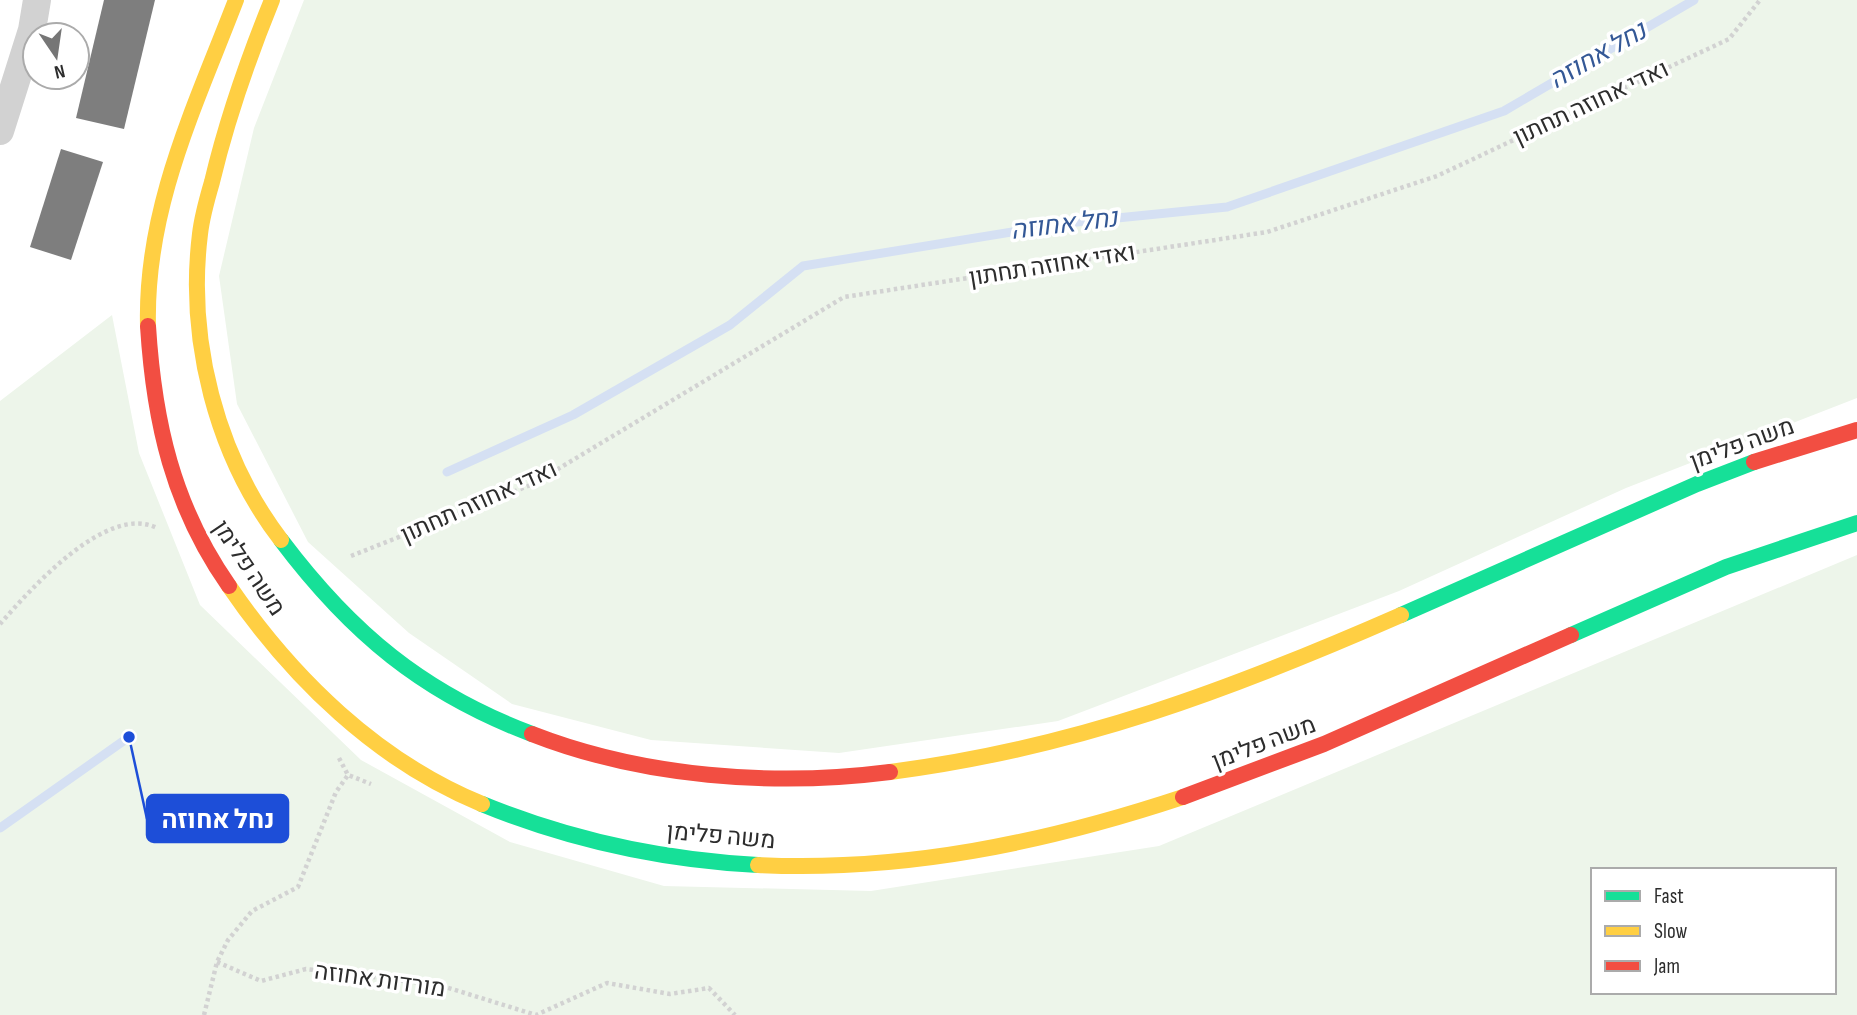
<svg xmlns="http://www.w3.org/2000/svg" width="1857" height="1015" viewBox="0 0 1857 1015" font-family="'Sofia Sans Condensed',Heebo,sans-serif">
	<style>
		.green { fill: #edf5ea; fill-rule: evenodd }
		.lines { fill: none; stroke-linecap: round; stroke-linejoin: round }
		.stream { stroke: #d5e0f3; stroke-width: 9 }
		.building { fill: #7e7e7e }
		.path { stroke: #d2d2d2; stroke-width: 4.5; stroke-dasharray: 3.5 3.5; stroke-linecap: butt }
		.street { stroke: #d2d2d2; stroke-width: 28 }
		.fast { stroke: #16e098; stroke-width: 16 }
		.slow { stroke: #ffcf43; stroke-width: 16 }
		.jam { stroke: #f24e42; stroke-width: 16 }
		.labels { text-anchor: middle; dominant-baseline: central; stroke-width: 7; stroke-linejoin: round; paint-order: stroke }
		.street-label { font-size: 24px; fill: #2d2d2d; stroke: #fff }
		.water-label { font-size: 26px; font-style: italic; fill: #345896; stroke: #fff }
		.leader { fill: none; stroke: #1d4ed8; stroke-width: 2.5 }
		.callout-dot { fill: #1d4ed8; stroke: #fff; stroke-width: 2.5 }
		.callout { fill: #1d4ed8; stroke: #1d4ed8; stroke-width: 2.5 }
		.callout-label { font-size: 26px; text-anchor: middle; font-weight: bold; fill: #fff }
	</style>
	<rect width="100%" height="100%" fill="#fff"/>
	<g class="green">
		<polygon points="304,0 1857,0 1857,398 1626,488 1399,591 1058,721 839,753 651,740 512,704 409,633 308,542 237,404 219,276 254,128"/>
		<path d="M112,315L139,453L200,605L361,760L510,842L664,886L871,891L1159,846L1857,555V1015H0V401ZM1593,870H1834V992H1593Z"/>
	</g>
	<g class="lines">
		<g class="stream">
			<polyline points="447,472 573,415 730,325 803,266 1067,223 1227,207 1504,111 1694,0"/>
			<polyline points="0,828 129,737"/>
		</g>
	</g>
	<g class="building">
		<polygon points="104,0 155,0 124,129 76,118"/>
		<polygon points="61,149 103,162 71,260 30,247"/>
	</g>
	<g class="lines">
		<g class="path">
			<polyline points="351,556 533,484 844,297 1267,232 1437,176 1729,39 1760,0"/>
			<path d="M0,624C30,590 106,503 157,528"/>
			<polyline points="339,758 348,775 371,784"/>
			<polyline points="217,962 261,981 306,969 439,985 536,1015 607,983 670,994 709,988 735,1015"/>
			<polyline points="204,1015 217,962 228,940 252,911 298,887 336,792 348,775"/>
		</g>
		<polyline class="street" points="0,131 32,30 37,0"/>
		<g class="fast">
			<path d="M281,540C351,633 423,693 532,734"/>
			<polyline points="1401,615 1697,484 1754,462"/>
			<polyline points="1571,635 1726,567 1857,523"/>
			<path d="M482,804C570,840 663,860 758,865"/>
		</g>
		<g class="slow">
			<path d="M272,0C248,59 227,119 212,182C207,199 202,216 200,234C187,340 216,455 281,540"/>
			<path d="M148,326C145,208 195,107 236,0"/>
			<path d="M229,586C292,678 377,761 482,804"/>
			<path d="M890,772C1076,748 1230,690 1401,615"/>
			<path d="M758,865C904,872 1044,843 1183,797"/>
		</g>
		<g class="jam">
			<path d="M148,326C154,422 173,506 229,586"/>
			<polyline points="1754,462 1857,430"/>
			<path d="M532,734C642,777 773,787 890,772"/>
			<polyline points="1183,797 1324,744 1571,635"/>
		</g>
	</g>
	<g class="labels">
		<g class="street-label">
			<text transform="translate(1591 103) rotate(-25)">ואדי אחוזה תחתון</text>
			<text transform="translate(1052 265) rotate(-9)">ואדי אחוזה תחתון</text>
			<text transform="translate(1742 444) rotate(-20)">משה פלימן</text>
			<text transform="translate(479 502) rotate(-24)">ואדי אחוזה תחתון</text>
			<text transform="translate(249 568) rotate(56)">משה פלימן</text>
			<text transform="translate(1264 743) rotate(-21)">משה פלימן</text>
			<text transform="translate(721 836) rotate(5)">משה פלימן</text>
			<text transform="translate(380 980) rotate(8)">מורדות אחוזה</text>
		</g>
		<g class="water-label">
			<text transform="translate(1598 56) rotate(-30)">נחל אחוזה</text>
			<text transform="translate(1064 225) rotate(-7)">נחל אחוזה</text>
		</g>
	</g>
	<path class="leader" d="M129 737L147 819"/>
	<circle class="callout-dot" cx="129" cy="737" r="7"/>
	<rect class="callout" x="147" y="795" width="141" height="47" rx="7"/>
	<g class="callout-label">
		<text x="218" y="828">נחל אחוזה</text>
	</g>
	<rect x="1591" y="868" width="245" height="126" fill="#ffffff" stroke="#ababab" stroke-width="2"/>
	<rect x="1605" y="891" width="35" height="10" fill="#16e098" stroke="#ababab" stroke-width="2"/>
	<text x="1654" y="903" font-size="21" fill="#2d2d2d">Fast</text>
	<rect x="1605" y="926" width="35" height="10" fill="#ffcf43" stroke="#ababab" stroke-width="2"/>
	<text x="1654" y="938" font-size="21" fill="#2d2d2d">Slow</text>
	<rect x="1605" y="961" width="35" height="10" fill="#f24e42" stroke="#ababab" stroke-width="2"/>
	<text x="1654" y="973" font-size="21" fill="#2d2d2d">Jam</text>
	<g transform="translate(56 56) rotate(167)"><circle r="33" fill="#ffffff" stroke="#ababab" stroke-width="2"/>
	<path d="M0-5L12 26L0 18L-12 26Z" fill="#767676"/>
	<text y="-10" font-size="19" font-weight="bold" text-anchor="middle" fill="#2d2d2d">N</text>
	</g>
</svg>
